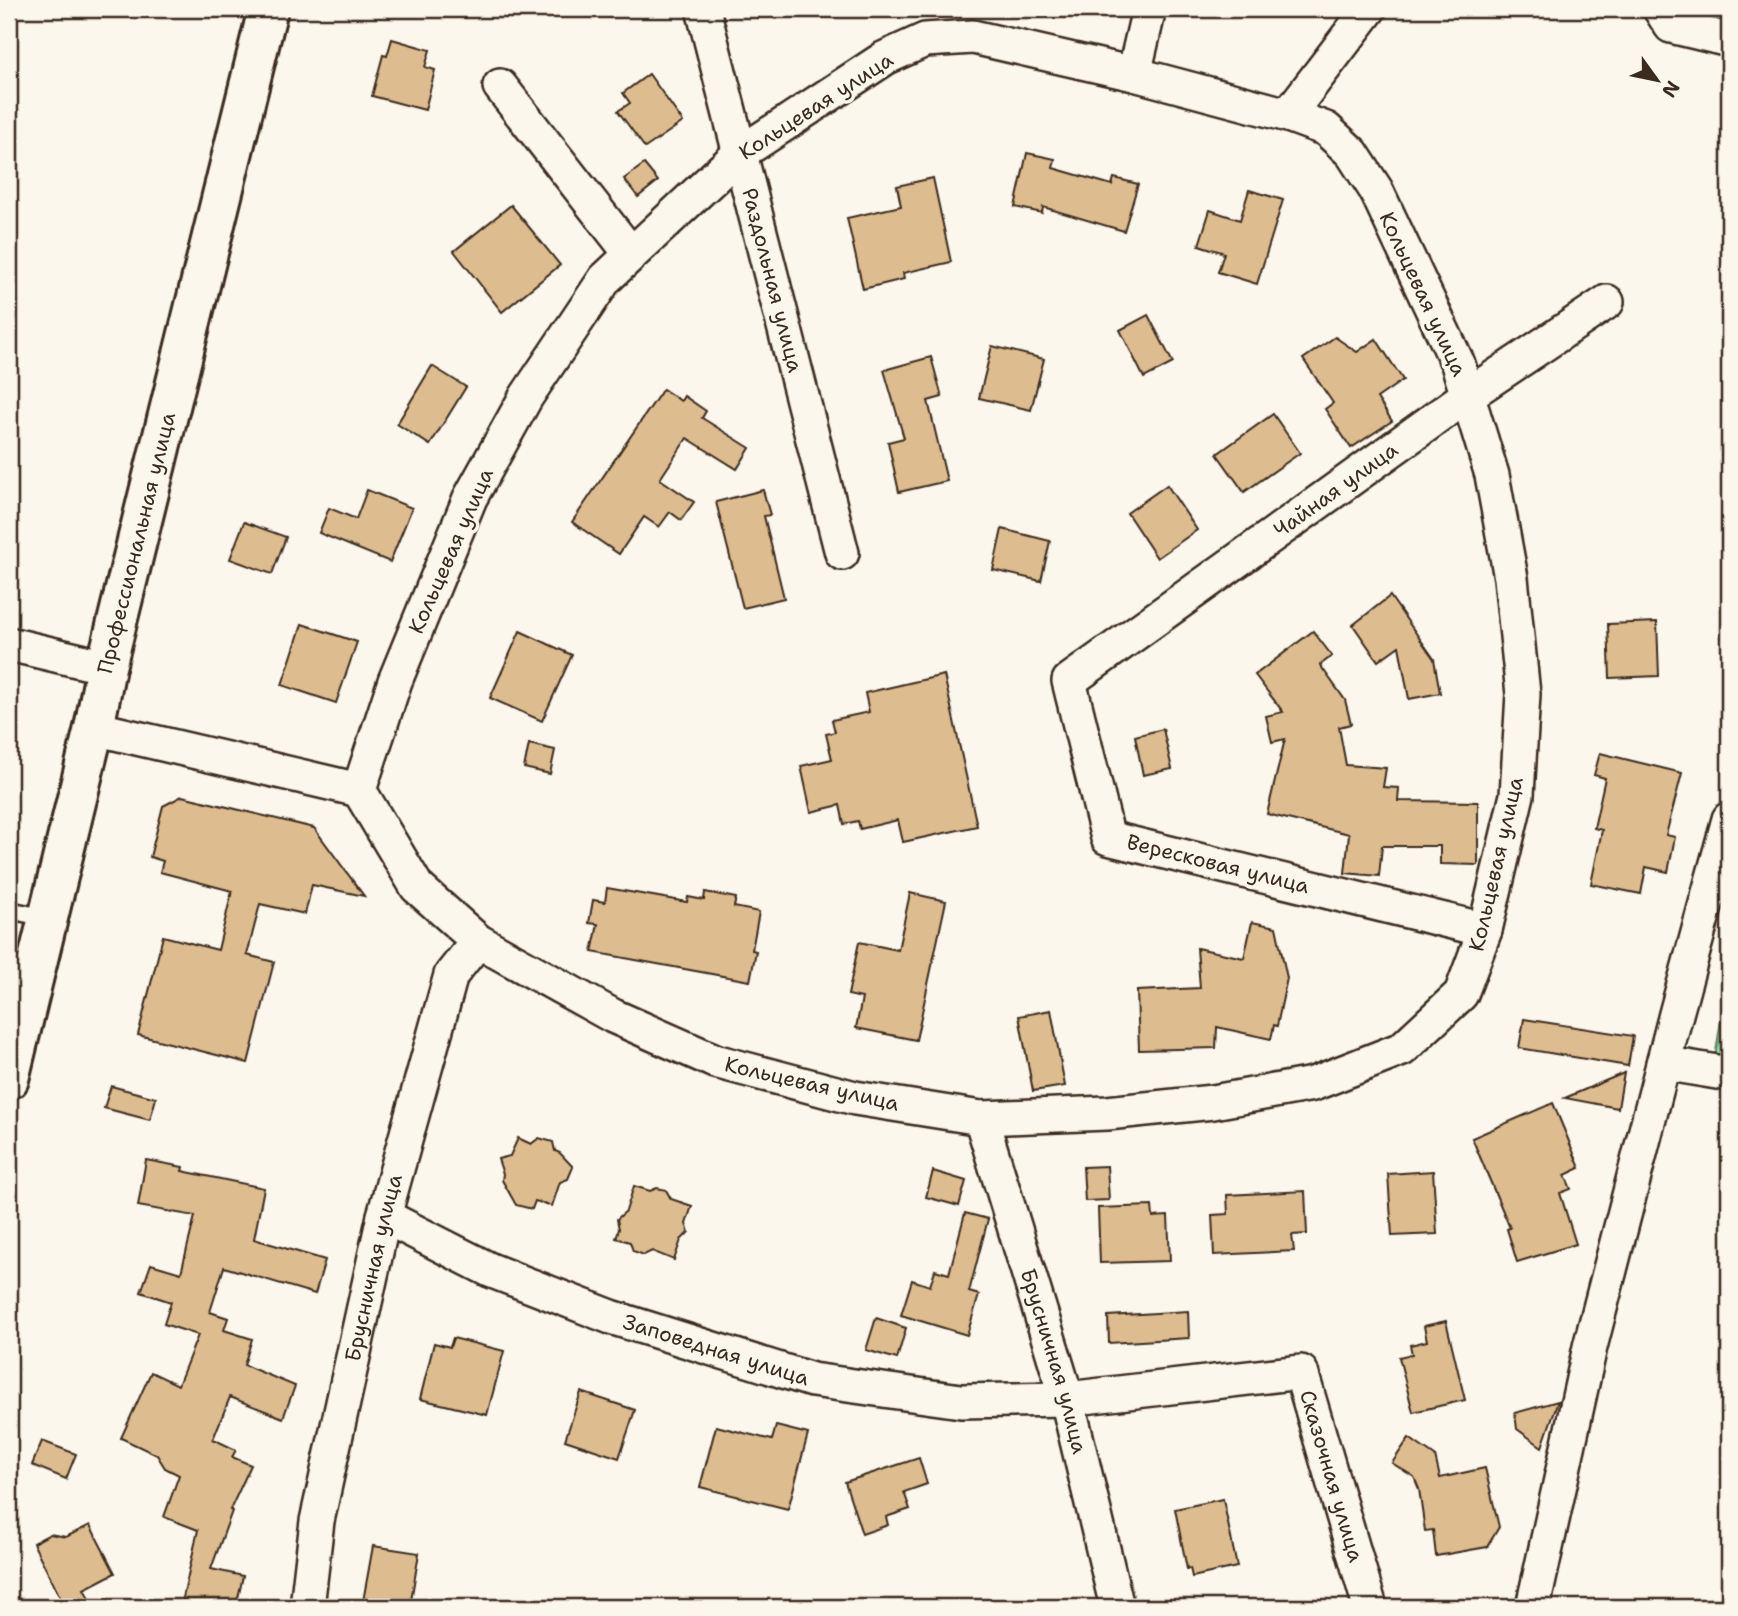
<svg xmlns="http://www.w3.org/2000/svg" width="1738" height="1616" viewBox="0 0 1738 1616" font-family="'Shantell Sans',sans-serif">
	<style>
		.forest { fill: url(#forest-firs); stroke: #698466; stroke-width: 2 }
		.building { fill: #ddbd90; stroke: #3b2a1e; stroke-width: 2 }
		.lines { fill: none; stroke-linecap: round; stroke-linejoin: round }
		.lane-casing { stroke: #3b2a1e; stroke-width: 21 }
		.street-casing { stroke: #3b2a1e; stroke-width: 38 }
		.secondary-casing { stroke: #3b2a1e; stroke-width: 44 }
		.lane { stroke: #fbf7ec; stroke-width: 16 }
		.street { stroke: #fbf7ec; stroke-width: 33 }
		.secondary { stroke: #fbf7ec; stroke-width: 38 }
		.labels { text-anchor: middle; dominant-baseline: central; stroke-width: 7; stroke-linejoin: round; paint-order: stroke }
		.street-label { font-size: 21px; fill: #3b2a1e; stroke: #fbf7ec }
	</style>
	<defs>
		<pattern id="forest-firs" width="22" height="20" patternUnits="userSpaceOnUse" patternTransform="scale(1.75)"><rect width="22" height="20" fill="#97dfad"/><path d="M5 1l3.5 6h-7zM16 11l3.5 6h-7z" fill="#83c094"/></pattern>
	</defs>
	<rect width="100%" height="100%" fill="#fbf7ec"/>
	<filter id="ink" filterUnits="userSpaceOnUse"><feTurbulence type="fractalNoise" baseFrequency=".0143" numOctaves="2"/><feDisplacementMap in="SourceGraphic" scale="14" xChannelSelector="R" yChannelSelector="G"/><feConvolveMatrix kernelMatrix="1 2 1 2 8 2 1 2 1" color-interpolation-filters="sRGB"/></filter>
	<g filter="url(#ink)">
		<polygon class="forest" points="1721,1020 1729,1022 1729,1071 1714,1064"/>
		<g class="building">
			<polygon points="392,39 430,50 425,67 435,70 425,110 372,96 383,55 387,56"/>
			<polygon points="649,74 683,122 645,148 618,111 630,103 623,93"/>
			<polygon points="1027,153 1055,159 1053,168 1112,185 1114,178 1138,184 1124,231 1043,207 1042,213 1015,207"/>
			<polygon points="644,164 658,181 638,197 624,179"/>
			<polygon points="933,178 951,262 903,273 904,279 863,289 847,218 901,206 897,186"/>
			<polygon points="1249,190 1283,200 1257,284 1218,272 1224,253 1199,245 1210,210 1240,220"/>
			<polygon points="511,205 560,265 502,312 454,251"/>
			<polygon points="1148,315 1173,363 1144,378 1120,330"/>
			<polygon points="1335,337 1357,352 1376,339 1403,380 1377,398 1392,421 1351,448 1325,409 1333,403 1303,359"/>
			<polygon points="992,346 1044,359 1031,410 979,398"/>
			<polygon points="931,357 942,397 928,401 947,481 899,492 888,442 904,438 884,370"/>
			<polygon points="432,366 466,387 430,445 397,424"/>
			<polygon points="663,389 681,401 684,396 706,411 702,418 750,448 737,469 687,438 660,479 694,502 681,520 670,512 659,527 644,517 619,554 572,522"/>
			<polygon points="1273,414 1300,453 1244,492 1217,454"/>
			<polygon points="1167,485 1197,530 1157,558 1127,513"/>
			<polygon points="367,490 412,508 390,562 319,533 329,508 356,519"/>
			<polygon points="763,490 770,515 764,516 784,598 743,608 716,502"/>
			<polygon points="244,522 286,537 272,574 230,559"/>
			<polygon points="1002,529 1050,541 1041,581 993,570"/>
			<polygon points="1390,596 1434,659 1440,693 1409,699 1399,646 1378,661 1353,625"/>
			<polygon points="1657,622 1659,676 1610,678 1608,624"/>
			<polygon points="302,624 357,642 336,703 282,685"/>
			<polygon points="520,631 572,655 542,721 490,698"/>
			<polygon points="1313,631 1332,656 1320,665 1345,700 1351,724 1339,727 1346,765 1386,768 1383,787 1399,788 1398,801 1478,802 1478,865 1440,864 1440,846 1382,846 1379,876 1345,873 1349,834 1267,814 1285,739 1272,742 1266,716 1283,712 1255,675"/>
			<polygon points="944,675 977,826 903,842 898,820 860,829 858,821 844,824 840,805 811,812 801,766 832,759 826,734 835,732 832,720 869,712 865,693"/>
			<polygon points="1163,729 1172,769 1143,775 1135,736"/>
			<polygon points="529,744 555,750 550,774 524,768"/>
			<polygon points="1600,753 1682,773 1666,835 1675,837 1668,872 1646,867 1641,894 1591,884 1602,830 1594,828 1605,778 1594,775"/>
			<polygon points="182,796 314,828 364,896 312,885 305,914 260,904 247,955 274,962 248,1063 138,1035 163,936 218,950 232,891 160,872 163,861 150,857 163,806"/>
			<polygon points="607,888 687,902 688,897 704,900 705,892 736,898 734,907 759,912 752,950 756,951 750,981 592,952 598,924 589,923 593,900 605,902"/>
			<polygon points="910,893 946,901 916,1040 856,1028 862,998 848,995 859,942 898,950"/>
			<polygon points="1252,922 1276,927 1287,978 1277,1026 1274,1025 1271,1039 1217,1027 1216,1048 1139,1050 1137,991 1200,988 1197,948 1244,958"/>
			<polygon points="1051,1010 1065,1086 1033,1091 1019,1016"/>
			<polygon points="1524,1019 1633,1036 1628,1066 1519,1048"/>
			<polygon points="1624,1073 1618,1108 1565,1098"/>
			<polygon points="111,1086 156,1098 150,1120 104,1108"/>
			<polygon points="1553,1103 1580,1168 1565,1175 1571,1189 1560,1193 1576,1244 1517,1262 1507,1229 1510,1228 1472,1138"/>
			<polygon points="518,1138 531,1144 539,1138 553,1142 555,1151 560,1153 573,1167 568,1179 560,1182 552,1206 535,1201 532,1209 516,1205 502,1180 503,1174 498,1159 510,1156"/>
			<polygon points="146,1160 183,1167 182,1171 264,1188 254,1239 325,1260 315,1294 224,1267 210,1312 228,1318 224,1330 252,1339 244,1365 295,1386 283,1418 230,1397 213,1439 236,1450 232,1457 251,1465 230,1510 232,1511 211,1569 243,1576 236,1607 181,1607 198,1530 164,1517 179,1475 165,1468 157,1455 121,1438 151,1372 178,1385 198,1335 164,1324 171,1302 141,1292 151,1264 181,1273 195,1216 138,1206"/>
			<polygon points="1107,1166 1109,1200 1085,1201 1083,1167"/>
			<polygon points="933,1171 966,1181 959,1206 926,1197"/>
			<polygon points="1433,1171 1437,1234 1392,1236 1388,1174"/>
			<polygon points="634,1186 650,1191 657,1188 666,1190 671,1199 692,1206 686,1224 689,1232 681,1240 674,1260 652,1251 644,1255 633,1251 630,1242 616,1238 619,1229 617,1219 626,1211"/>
			<polygon points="1305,1191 1307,1234 1292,1235 1294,1251 1214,1255 1212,1215 1228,1214 1227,1195"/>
			<polygon points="1152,1206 1153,1217 1168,1216 1170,1261 1100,1263 1098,1208"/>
			<polygon points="965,1213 988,1219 969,1292 979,1295 967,1335 901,1315 912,1280 930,1286 935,1270 949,1274"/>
			<polygon points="1188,1311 1189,1338 1109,1343 1108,1316"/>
			<polygon points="876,1318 906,1328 897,1359 866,1350"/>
			<polygon points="1446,1321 1465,1400 1413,1412 1399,1357 1412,1354 1410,1345 1427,1341 1424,1326"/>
			<polygon points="453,1338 504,1351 487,1415 420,1399 434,1343 450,1347"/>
			<polygon points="581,1392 635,1410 619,1458 565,1440"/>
			<polygon points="1558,1401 1542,1447 1517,1429 1515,1413"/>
			<polygon points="716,1426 772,1440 776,1426 808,1434 788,1509 700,1487"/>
			<polygon points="1409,1438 1435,1456 1440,1478 1485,1468 1499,1527 1487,1547 1436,1556 1433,1530 1425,1531 1419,1489 1414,1477 1392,1463"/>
			<polygon points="42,1441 76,1454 66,1479 32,1465"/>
			<polygon points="919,1458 927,1484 904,1492 910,1509 886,1517 888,1525 862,1534 845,1482"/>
			<polygon points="1223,1499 1237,1567 1192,1577 1190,1568 1187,1569 1175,1509"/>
			<polygon points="90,1525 115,1573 84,1589 90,1600 76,1607 65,1607 33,1543 50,1534 66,1537"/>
			<polygon points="373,1546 419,1553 410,1607 362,1607"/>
		</g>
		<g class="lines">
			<defs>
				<polyline id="lane" points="9,910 47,918"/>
				<g id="street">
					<path id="s1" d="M703,9L842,553"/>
					<polyline points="1660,9 1671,26 1729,40"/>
					<polygon points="973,37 1134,74 1288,115 1326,129 1352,153 1376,190 1458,364 1492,475 1511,578 1523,694 1517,795 1485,930 1461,994 1402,1049 1313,1084 1213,1102 1107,1113 981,1118 855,1098 715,1061 613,1016 478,941 417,887 359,790 395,681 470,498 526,397 605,279 739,154 885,58 925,40"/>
					<polyline points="1134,74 1149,9"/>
					<polyline points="500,86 631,254"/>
					<polyline points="1288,115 1369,9"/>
					<polyline points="9,644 106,667"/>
					<polyline points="94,728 359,790"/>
					<path id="s2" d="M1485,930L1108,838L1069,681L1468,395L1607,302"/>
					<polyline points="1663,1063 1729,1074"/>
					<path id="s3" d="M981,1118L1067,1399L1117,1607"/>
					<path id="s4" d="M384,1216L490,1270L611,1317L812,1380L961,1401L1067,1399L1301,1372L1370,1607"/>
					<path id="s5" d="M307,1607L317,1521L384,1216L451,975L478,941"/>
					<polyline points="1533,1607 1590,1347 1676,1014 1729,819"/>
				</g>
				<g id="secondary">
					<path id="s6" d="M9,1079L94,728L106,667L268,9"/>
				</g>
			</defs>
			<use href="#lane" class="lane-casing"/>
			<use href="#street" class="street-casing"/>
			<use href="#secondary" class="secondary-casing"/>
			<use href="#lane" class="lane"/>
			<use href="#street" class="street"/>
			<use href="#secondary" class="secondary"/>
		</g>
	</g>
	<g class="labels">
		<g class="street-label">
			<text transform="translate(816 106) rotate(-33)">Кольцевая улица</text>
			<text stroke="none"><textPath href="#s1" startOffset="280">Раздольная улица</textPath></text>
			<text transform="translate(1423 294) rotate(65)">Кольцевая улица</text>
			<text stroke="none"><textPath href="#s2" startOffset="878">Чайная улица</textPath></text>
			<text stroke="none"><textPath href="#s6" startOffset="551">Профессиональная улица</textPath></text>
			<text transform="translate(451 551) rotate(-66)">Кольцевая улица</text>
			<text transform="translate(1218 864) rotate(14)">Вересковая улица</text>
			<text transform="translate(1496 864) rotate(-77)">Кольцевая улица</text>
			<text transform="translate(812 1084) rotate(13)">Кольцевая улица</text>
			<text stroke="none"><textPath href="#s5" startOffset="346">Брусничная улица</textPath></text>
			<text stroke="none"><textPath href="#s4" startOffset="359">Заповедная улица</textPath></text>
			<text stroke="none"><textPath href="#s3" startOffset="254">Брусничная улица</textPath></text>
			<text stroke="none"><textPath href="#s4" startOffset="1060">Сказочная улица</textPath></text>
		</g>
	</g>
	<rect width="1738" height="1616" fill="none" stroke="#fbf7ec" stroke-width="35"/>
	<rect x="18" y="18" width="1703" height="1581" fill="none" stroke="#3b2a1e" stroke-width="2.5" filter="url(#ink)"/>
	<g transform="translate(1657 80) rotate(123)" stroke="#fbf7ec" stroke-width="5" paint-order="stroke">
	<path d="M0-5L12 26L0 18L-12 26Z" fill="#3b2a1e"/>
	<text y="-10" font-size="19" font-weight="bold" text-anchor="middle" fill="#3b2a1e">N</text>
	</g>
</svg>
